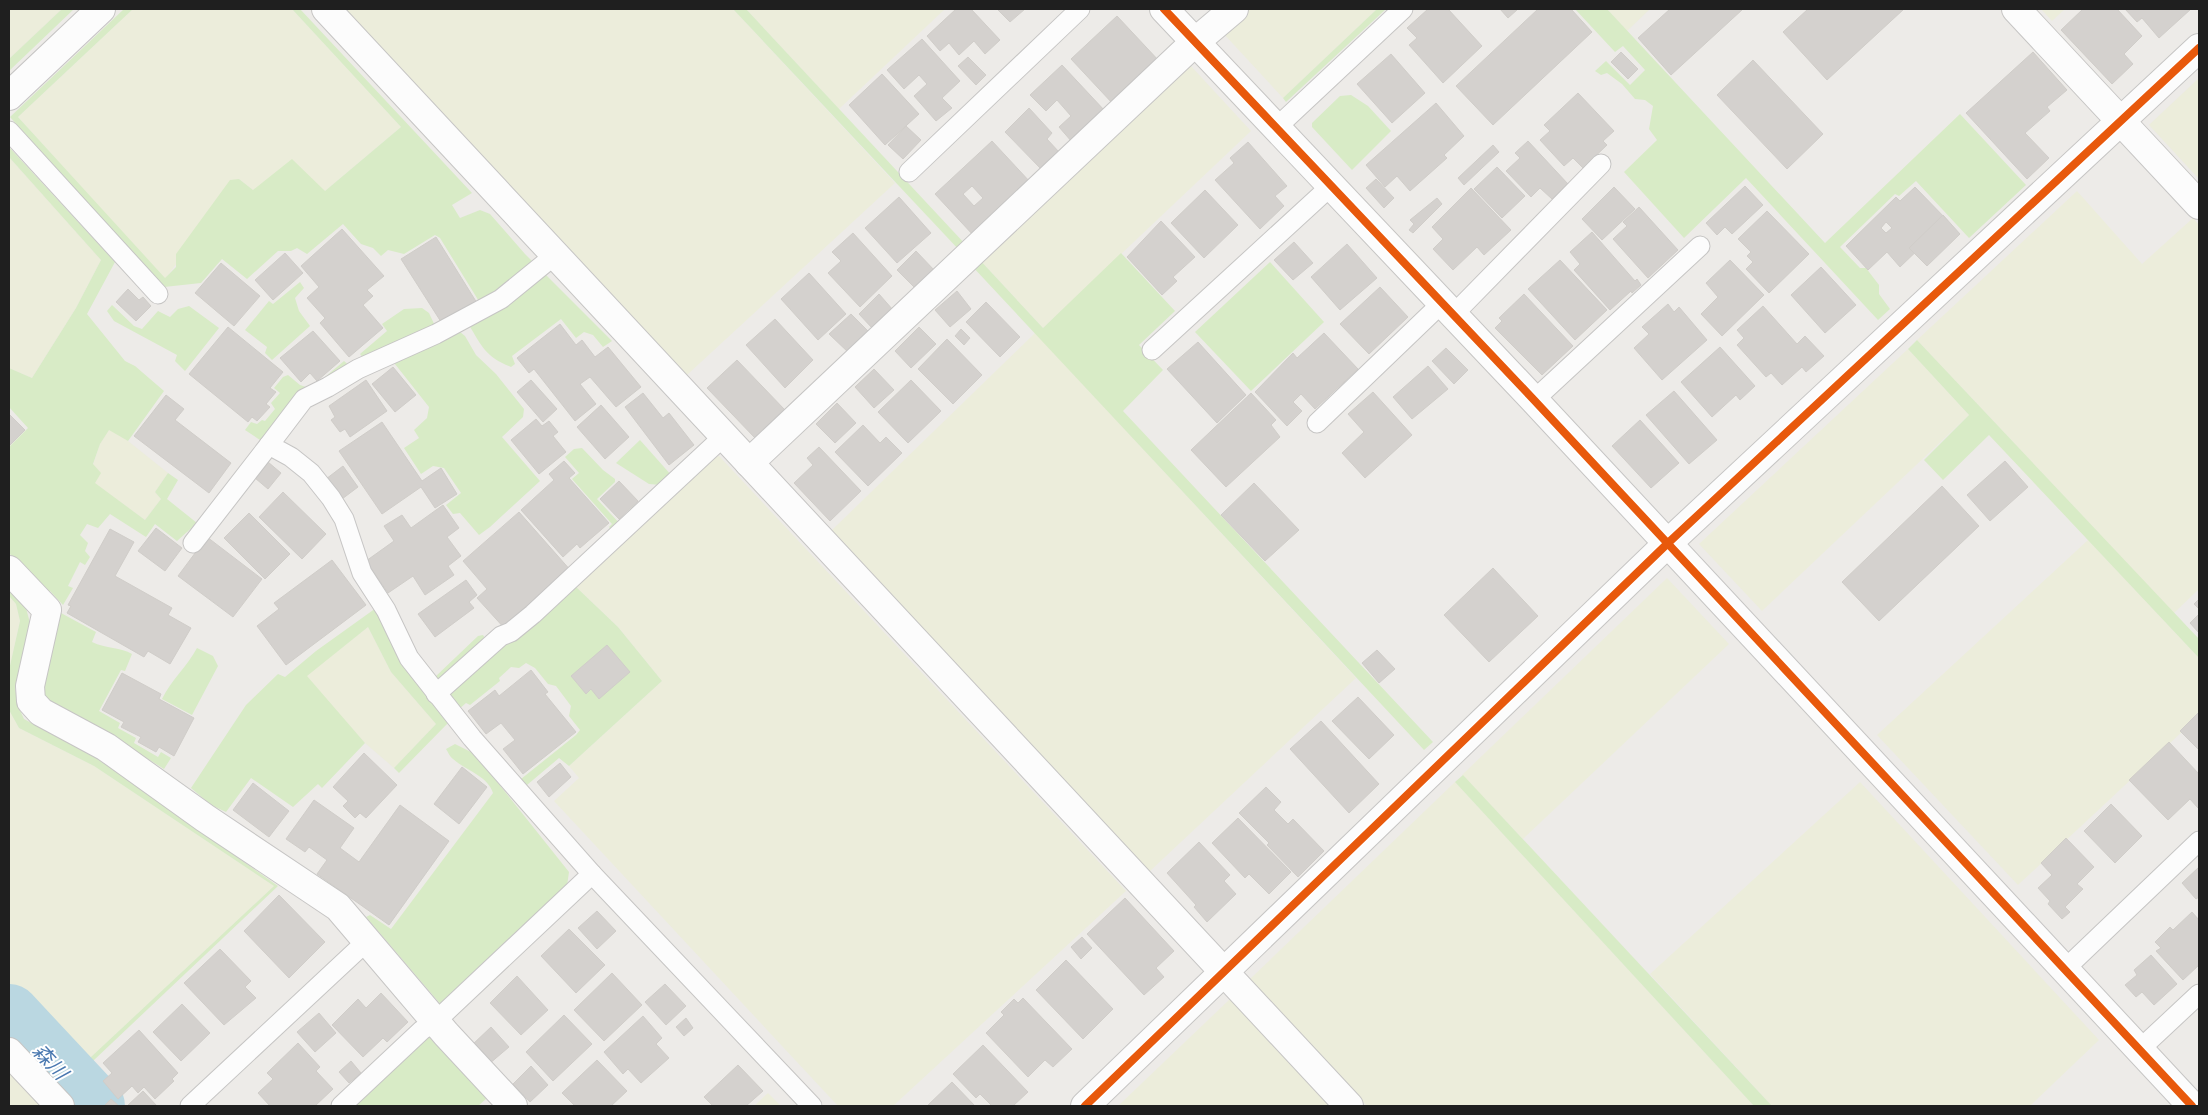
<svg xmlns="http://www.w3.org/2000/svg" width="2208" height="1115" viewBox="0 0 2208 1115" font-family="'Exo 2','Noto Sans JP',sans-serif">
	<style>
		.farmland { fill: #eceddb }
		.grass { fill: #d8ebc6 }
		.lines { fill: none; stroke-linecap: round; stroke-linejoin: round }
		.river { stroke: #bad7e1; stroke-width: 62 }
		.building { fill: #d4d1ce; stroke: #d0cdc9; fill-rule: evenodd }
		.service-casing { stroke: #c6c5c4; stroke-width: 21 }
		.minor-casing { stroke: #c6c5c4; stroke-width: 30 }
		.tertiary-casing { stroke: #c6c5c4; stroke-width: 30 }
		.service { stroke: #fcfcfc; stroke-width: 19 }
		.minor { stroke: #fcfcfc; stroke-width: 28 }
		.tertiary { stroke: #fcfcfc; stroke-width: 28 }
		.cycleway-casing { stroke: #fff; stroke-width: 11 }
		.cycleway { stroke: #e8590c; stroke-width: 8 }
		.labels { text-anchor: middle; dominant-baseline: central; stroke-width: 4; stroke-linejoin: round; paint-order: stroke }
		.water-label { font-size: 20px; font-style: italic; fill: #4978b0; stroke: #fff }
	</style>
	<rect width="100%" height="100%" fill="#edebe8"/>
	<g class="farmland">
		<polygon points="9,9 62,9 9,59"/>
		<polygon points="133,9 292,9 401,127 325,191 253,190 239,179 165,279 18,117"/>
		<polygon points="344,9 733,9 895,183 687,375"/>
		<polygon points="746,9 945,9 839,109"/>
		<polygon points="1247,9 1377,9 1283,98 1222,32"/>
		<polygon points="1607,9 1650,9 1627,31"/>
		<polygon points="2041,9 2065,9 2052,21"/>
		<polygon points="1190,65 1251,131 1043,328 978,258"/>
		<polygon points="2199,78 2199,179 2149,125"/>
		<polygon points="9,157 101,260 76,308 32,378 9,368"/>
		<polygon points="2077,191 2142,264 2193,218 2199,225 2199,589 2174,613 1917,340"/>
		<polygon points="1035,333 1356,678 1149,872 831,531"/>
		<polygon points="1908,349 1969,415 1762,611 1699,544"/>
		<polygon points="109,429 128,441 168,473 155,492 161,499 145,520 94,483 93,465 100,444"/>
		<polygon points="719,456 1126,891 893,1106 838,1106 554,801 579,778 569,766 662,681 618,627 574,585 708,459"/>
		<polygon points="2088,540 2199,658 2199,716 2018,885 1877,735"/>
		<polygon points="1667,578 1729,644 1523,839 1462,775"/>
		<polygon points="9,596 16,604 20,621 9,670"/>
		<polygon points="368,627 391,672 436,724 394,768 365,743 306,676"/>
		<polygon points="9,710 19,728 94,766 274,886 76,1071 9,999"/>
		<polygon points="1455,782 1754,1106 1367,1106 1249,980"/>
		<polygon points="1860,782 2099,1040 2030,1106 1772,1106 1650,974"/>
		<polygon points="1230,999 1330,1106 1118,1106"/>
		<polygon points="9,1073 40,1106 9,1106"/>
		<polygon points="768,1093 781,1106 754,1106"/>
	</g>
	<g class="grass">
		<polygon points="62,9 74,9 9,71 9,59"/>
		<path d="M124,9H133L18,117L165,278L176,267V254L230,180L239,179L253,190L292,159L325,191L401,127L292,9H300L472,193L452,205L460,218L480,210L490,214L525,254L612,341L603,347L593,335L584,332L576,338L561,319L512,356L515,364L511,367C486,357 482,347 469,325L480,303L440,238L435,235L404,254L388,250L381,256L373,248L361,244L343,224L307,254L297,248L291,251H278L247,279L222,259L201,283L164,287L10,117Z"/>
		<polygon points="733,9 746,9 966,245 960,251"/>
		<polygon points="1377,9 1386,9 1286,102 1283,98"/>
		<polygon points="1575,9 1607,9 1825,243 1960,114 2026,185 1969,238 1916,181 1899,196 1895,194 1840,247 1860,268 1866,268 1879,285 1879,294 1890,309 1878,320 1746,178 1684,238 1624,172 1657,140 1649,129 1653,106 1645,100 1635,99 1622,84 1607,73 1601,75 1595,71 1606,61 1630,85 1645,70 1623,46 1615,52"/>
		<polygon points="1351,95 1368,106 1391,131 1352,170 1312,127 1312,123 1340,96"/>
		<polygon points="9,147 115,262 87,314 125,361 135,366 164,391 128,441 109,430 100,444 93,464 101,473 95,483 145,520 161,499 155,492 168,473 178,480 167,499 197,523 177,541 155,524 146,537 110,514 98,528 87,524 80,535 88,543 85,551 90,557 85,565 80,562 68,586 73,588 63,605 50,591 44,591 9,553 9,447 28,428 9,407 9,368 32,378 76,308 101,260 9,157"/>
		<polygon points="1121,253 1175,311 1139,345 1163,370 1123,411 1433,742 1424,750 971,265 978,258 1043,328"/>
		<polygon points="1270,262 1324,322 1251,391 1195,332"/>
		<polygon points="300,282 304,288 295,298 299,311 310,326 272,360 265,353 267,347 245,330 269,301 273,304"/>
		<polygon points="112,305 134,326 142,329 158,311 170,317 178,309 189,306 219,328 185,371 175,361 177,355 114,321 107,311"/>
		<polygon points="422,308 429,313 436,328 364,359 360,354 387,331 382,324 404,309"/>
		<polygon points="460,332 465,336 476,355 496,374 524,409 523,417 502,437 540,481 490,527 479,535 460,513 453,514 446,505 461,493 444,468 433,466 421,474 404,448 419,438 414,430 427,418 429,407 391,359 450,333"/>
		<polygon points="1917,340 2199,639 2199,658 1989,435 1943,480 1924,460 1969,415 1908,349"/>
		<polygon points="344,361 351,367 263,442 245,430 251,422 257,424 262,420 265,421 275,409 271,403 280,393 274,388 283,377 288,375 300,385 309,388 318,383"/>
		<polygon points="640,440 672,476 661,485 649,484 616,463"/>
		<polygon points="582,448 603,470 615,479 615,482 597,499 622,526 614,533 609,527 612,524 572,479 579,473 565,457 574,449"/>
		<polygon points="574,585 618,627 662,681 569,766 559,758 527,785 521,779 576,735 580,730 569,716 571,706 556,686 548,684 535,668 526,663 519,668 511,667 499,678 500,681 470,705 466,703 458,710 434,678 478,636 483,635 486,640"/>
		<polygon points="9,589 26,608 30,623 15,688 18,706 24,719 98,759 278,886 75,1078 9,1007 9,999 76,1071 274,886 94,766 19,728 9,710 9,670 20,621 16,604 9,596"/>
		<polygon points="376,608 404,662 448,723 399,773 394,768 436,724 391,672 368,627 307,676 365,743 322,788 318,784 293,807 251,778 226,812 211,805 191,788 246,705 278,674 285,677 316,651"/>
		<path d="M61,613L96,632L92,642C106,649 121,647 132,654L125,671L121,670L99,711L120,723L118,728L136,738L134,743L158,757L161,752L171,758L164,769L121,742L48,703L44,697L43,690Z"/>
		<path d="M197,648L213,656L218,666L192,715L162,699C171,680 187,667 197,648Z"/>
		<path d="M455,744L475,754L569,872L567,886L442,1006L366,917L370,915L391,929L493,793C488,776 465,770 453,759C450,757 448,752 446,749Z"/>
		<polygon points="1463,775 1772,1106 1754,1106 1455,782"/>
		<polygon points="428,1036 487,1098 478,1106 353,1106"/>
	</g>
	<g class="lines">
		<polyline class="river" points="9,1015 94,1106"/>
	</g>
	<g class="building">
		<polygon points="956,9 971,9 1000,40 985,54 974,41 959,55 949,43 940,51 927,36"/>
		<polygon points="997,9 1025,9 1010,22"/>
		<polygon points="1428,9 1448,9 1482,46 1443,83 1409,45 1417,38 1407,28"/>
		<polygon points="1500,9 1518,9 1508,18"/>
		<polygon points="1538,9 1571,9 1592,32 1493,125 1456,86"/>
		<polygon points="1670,9 1743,9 1671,75 1638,38"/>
		<polygon points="1808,9 1904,9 1827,80 1783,32"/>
		<polygon points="2083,9 2117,9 2142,36 2124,54 2133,64 2112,84 2061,30"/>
		<polygon points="2125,9 2191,9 2159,38 2142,18 2137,22"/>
		<polygon points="1117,16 1160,62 1114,105 1071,59"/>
		<polygon points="922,39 960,81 942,98 952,108 936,121 914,96 927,84 919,75 904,89 887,70"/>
		<polygon points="1621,52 1638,69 1628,79 1611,62"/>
		<polygon points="2033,52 2067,90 2047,107 2050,111 2025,133 2049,158 2027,179 1966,113"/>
		<polygon points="1391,54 1425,93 1392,123 1357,84"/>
		<polygon points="968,57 986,75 976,85 958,66"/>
		<polygon points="1753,60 1823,134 1787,169 1717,95"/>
		<polygon points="1062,65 1105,111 1072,142 1059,127 1071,116 1057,100 1046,111 1030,95"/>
		<polygon points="882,74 919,114 885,145 849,105"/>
		<polygon points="1578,93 1614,131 1603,141 1607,145 1583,168 1573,158 1564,166 1540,140 1550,131 1544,125"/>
		<polygon points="1436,103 1464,136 1444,155 1447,158 1410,191 1397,176 1385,187 1366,165"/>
		<polygon points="1029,108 1052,133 1047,139 1059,152 1041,169 1005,132"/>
		<polygon points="906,126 921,140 903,159 888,145"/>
		<path d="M992,141L1031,183L974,236L935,194ZM972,186L983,198L974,206L963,194Z"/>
		<polygon points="1528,141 1568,184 1552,199 1540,188 1531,197 1506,171 1520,158 1515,153"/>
		<polygon points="1248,142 1287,186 1275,196 1284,206 1260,229 1215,180 1234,163 1230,158"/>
		<polygon points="1493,145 1499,152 1464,185 1458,178"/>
		<polygon points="1497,167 1525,196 1502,218 1474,189"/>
		<polygon points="1376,179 1394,198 1384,208 1366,188"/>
		<polygon points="1745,186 1763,205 1732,234 1725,227 1717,235 1706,223"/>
		<polygon points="1614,187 1635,209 1602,240 1582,219"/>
		<path d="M1915,187L1948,221L1900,267L1887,252L1868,270L1846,246L1896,197L1900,201ZM1886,222L1892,228L1886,233L1881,228Z"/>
		<polygon points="1471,188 1511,230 1484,255 1477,247 1453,270 1433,249 1443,239 1432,227"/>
		<polygon points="1205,190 1238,225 1204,258 1171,223"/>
		<polygon points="899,197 931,233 897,263 865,228"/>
		<polygon points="1437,198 1442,204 1413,233 1409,230 1414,224 1410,220"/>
		<polygon points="1639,207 1678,250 1648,278 1613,239 1627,226 1623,222"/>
		<polygon points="1767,211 1809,254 1769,293 1746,269 1753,262 1747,256 1751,252 1738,239"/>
		<polygon points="1943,215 1960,234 1927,266 1909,248"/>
		<polygon points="1161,221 1195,257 1173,277 1177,281 1162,295 1127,257"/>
		<polygon points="342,229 384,276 367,290 373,296 363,305 383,328 349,357 320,323 325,318 307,298 319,287 301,266"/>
		<polygon points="1592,232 1635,281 1637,279 1641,285 1632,293 1631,291 1610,310 1574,270 1580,264 1570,252"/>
		<polygon points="853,233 892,276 860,307 828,273 841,261 832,252"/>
		<polygon points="436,237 477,303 443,325 401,259"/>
		<polygon points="1294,242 1313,263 1293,280 1274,260"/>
		<polygon points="1347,244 1377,278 1340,310 1311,277"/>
		<polygon points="916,251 935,271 916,289 897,270"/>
		<polygon points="285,253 303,273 273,300 255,280"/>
		<polygon points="1560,260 1607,310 1575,340 1528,289"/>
		<polygon points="1730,260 1764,295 1722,336 1701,314 1718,297 1706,283"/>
		<polygon points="221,263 260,296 234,326 195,293"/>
		<polygon points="1821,267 1856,305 1825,333 1791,295"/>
		<polygon points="809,273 846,314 818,340 781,299"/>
		<polygon points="1380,287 1408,317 1369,354 1340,324"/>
		<polygon points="128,289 139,300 143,297 151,306 136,321 116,302"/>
		<polygon points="957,291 971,309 950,327 935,310"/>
		<polygon points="879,294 893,310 873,329 859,314"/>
		<polygon points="1524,294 1573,346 1542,375 1495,328 1502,321 1499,318"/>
		<polygon points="986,302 1020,337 1000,357 966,322"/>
		<polygon points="1668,304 1674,312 1679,307 1707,340 1662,380 1634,348 1649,334 1642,327"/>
		<polygon points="1763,306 1797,344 1805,336 1824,356 1806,372 1802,367 1782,385 1771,373 1766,377 1737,345 1744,338 1737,330"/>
		<polygon points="851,314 870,333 849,353 829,334"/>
		<polygon points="775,319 813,360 785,388 746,345"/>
		<polygon points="560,324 576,345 582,340 595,357 608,347 641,387 616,407 590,377 580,384 596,404 575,421 534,369 529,373 517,358"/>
		<polygon points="228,327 283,372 270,388 276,392 266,404 270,407 257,421 252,417 248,422 189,374"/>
		<polygon points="919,327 936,344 911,368 895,351"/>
		<polygon points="961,329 970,338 964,345 955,336"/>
		<polygon points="313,331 340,361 317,381 310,373 301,382 280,358"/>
		<polygon points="1324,333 1358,369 1315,409 1301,394 1293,402 1302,411 1287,426 1255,392 1293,353 1297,358"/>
		<polygon points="947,339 982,375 953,404 918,369"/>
		<polygon points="1198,342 1246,395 1217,423 1167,369"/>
		<polygon points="1720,347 1755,386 1740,400 1736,395 1712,417 1681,382"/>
		<polygon points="1446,348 1468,370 1454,384 1432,361"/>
		<polygon points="737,360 785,410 756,439 707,388"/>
		<polygon points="1428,366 1448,389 1412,419 1393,397"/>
		<polygon points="393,367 416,395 395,412 372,384"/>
		<polygon points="874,369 894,390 874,408 855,387"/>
		<polygon points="366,380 387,411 350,437 345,429 340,432 331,420 335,417 329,406"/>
		<polygon points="531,380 557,409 543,422 517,392"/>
		<polygon points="911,380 941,411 908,443 878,412"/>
		<polygon points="1674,391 1717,440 1689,464 1646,415"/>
		<polygon points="1373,392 1412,435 1365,478 1342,453 1364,432 1348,414"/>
		<polygon points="643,393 663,418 669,413 694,445 669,465 625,407"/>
		<polygon points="1251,393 1276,420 1271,425 1280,437 1226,487 1191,450"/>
		<polygon points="166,395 184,409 175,420 231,463 209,493 134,436"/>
		<polygon points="837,403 856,423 835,443 816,424"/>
		<polygon points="601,405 629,437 605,459 577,427"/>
		<polygon points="9,414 25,430 9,446"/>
		<polygon points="536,419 542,426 549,421 558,432 553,436 566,452 539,474 511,440"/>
		<polygon points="1640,420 1679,463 1651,488 1612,446"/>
		<polygon points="382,422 422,481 441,468 457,494 435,508 421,487 382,514 339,451"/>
		<polygon points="863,425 880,443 886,437 902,453 868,486 835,452"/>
		<polygon points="819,447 861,491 830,521 794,483 813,465 807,458"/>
		<polygon points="564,461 575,473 569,478 609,523 580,548 577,544 563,557 521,510 554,480 549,474"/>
		<polygon points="2005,461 2028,487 1990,521 1967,495"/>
		<polygon points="268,462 281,473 268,489 255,478"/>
		<polygon points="343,466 358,487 342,499 326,479"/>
		<polygon points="619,481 638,501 619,519 600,499"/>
		<polygon points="1254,483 1299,530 1265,561 1221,515"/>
		<polygon points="1942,486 1979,526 1879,621 1842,582"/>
		<polygon points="283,492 326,534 302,559 259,517"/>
		<polygon points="443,505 459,528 447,537 461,556 448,566 454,575 425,595 413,576 388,593 366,561 394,541 384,526 402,515 411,528"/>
		<polygon points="519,512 572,572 506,630 477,598 487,589 463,561"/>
		<polygon points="249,513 290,554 265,579 224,538"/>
		<polygon points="156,528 182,548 165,571 138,551"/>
		<polygon points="110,529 134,542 115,576 172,608 168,615 191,628 170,664 148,651 144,657 67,613 71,606 68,605"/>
		<polygon points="207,537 262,579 233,617 178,576"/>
		<polygon points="332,560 366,605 286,665 257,626 279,609 274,603"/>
		<polygon points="1493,568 1538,616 1489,662 1444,615"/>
		<polygon points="466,580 477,595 469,602 474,608 435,637 418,614"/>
		<polygon points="2199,599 2199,609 2194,604"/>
		<polygon points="2199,614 2199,633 2190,623"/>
		<polygon points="607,645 630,672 599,699 591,689 586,694 571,676"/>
		<polygon points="1377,650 1395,669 1379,683 1362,663"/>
		<polygon points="531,670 548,692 545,694 576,732 523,774 503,749 515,740 501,723 486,734 468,711 495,690 499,696"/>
		<polygon points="122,673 161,694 159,699 194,718 174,756 159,747 156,752 138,742 141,737 121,727 124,722 102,710"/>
		<polygon points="1358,697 1394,735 1369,759 1332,721"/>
		<polygon points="2199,712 2199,750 2180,731"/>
		<polygon points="1321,721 1379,784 1349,813 1290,749"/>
		<polygon points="2169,742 2199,774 2199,807 2198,808 2190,799 2168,820 2129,780"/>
		<polygon points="364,753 397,785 366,818 360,813 355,818 343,806 348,801 333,787"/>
		<polygon points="560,763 571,777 549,797 537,782"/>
		<polygon points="462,767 487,787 459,824 434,804"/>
		<polygon points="253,783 289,811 269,837 233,810"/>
		<polygon points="1266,787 1281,802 1274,810 1288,824 1293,819 1324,851 1298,877 1267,845 1269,843 1239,813"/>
		<polygon points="314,800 354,828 340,848 359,862 400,805 449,841 389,925 317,874 327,860 309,847 305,852 286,839"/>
		<polygon points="2111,804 2142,836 2115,863 2084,831"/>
		<polygon points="1238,818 1291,872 1269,894 1249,874 1245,878 1212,843"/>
		<polygon points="2066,838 2094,867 2077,884 2083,889 2065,907 2070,912 2062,919 2048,904 2050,901 2038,888 2052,875 2041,863"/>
		<polygon points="1199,842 1230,875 1224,881 1236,894 1207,922 1194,907 1196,905 1167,873"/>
		<polygon points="2199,867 2199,897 2196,899 2182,883"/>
		<polygon points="279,895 325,942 289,978 244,931"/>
		<polygon points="1125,898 1174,951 1156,968 1164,977 1144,995 1087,934"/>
		<polygon points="597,911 616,931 597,949 578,928"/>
		<polygon points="2192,912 2199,920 2199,965 2183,980 2156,951 2161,948 2155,942 2170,927 2173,930"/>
		<polygon points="569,929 605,965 576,993 541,956"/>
		<polygon points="1082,937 1092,948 1081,959 1071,947"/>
		<polygon points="220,949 251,981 245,987 256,998 224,1025 184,983"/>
		<polygon points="2151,955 2177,984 2154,1005 2142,992 2136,997 2125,985 2137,975 2134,970"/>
		<polygon points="1066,960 1113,1009 1083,1039 1036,990"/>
		<polygon points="612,973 642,1005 604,1041 574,1010"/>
		<polygon points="517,976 548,1010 521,1035 490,1003"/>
		<polygon points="665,984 686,1006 666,1025 645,1002"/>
		<polygon points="381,993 408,1022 387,1042 383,1038 363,1057 332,1025 358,999 366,1008"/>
		<polygon points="1023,998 1072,1049 1053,1067 1045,1060 1028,1077 986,1033 1004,1015 1001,1012 1014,999 1018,1003"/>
		<polygon points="182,1004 210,1033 181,1061 153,1032"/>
		<polygon points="319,1013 336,1033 315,1052 297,1032"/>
		<polygon points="564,1015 592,1044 553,1081 526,1052"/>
		<polygon points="643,1016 662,1038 656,1044 669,1058 641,1083 628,1069 623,1074 604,1052"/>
		<polygon points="686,1018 693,1028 684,1036 676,1027"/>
		<polygon points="491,1027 509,1047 489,1064 472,1045"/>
		<polygon points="139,1030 178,1073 172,1079 174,1081 155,1099 144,1087 138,1093 132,1086 118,1099 103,1081 112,1073 103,1063"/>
		<polygon points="298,1043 320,1067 316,1071 333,1089 315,1106 270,1106 258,1093 273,1079 267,1073"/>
		<polygon points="983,1045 1028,1092 1013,1106 992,1106 980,1094 976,1098 953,1074"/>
		<polygon points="597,1060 627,1091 611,1106 575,1106 562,1093"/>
		<polygon points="351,1061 361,1073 349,1083 339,1072"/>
		<polygon points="738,1065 763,1091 746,1106 713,1106 704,1097"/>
		<polygon points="531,1066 548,1085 530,1102 513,1084"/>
		<polygon points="952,1082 975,1106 927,1106"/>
		<polygon points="143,1091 157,1106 127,1106"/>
		<polygon points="111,1099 119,1106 105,1105"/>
	</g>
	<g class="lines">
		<defs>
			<g id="service">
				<polyline points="1277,127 1403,9"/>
				<polyline points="9,131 158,294"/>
				<polyline points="909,172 1080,9"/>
				<polyline points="555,255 501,299 436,334 358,369 328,387 304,399 269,445 291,457 311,473 331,498 344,519 362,573 386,610 409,658 472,738 592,874 812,1106"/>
				<polyline points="1453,315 1601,164"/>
				<polyline points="1152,350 1332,185"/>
				<polyline points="1534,400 1700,246"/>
				<polyline points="1317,423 1442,303"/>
				<polyline points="193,543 269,445"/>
				<polyline points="436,694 501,636 511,632 533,614 724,436"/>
				<polyline points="2065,969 2199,841"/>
				<polyline points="2139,1050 2199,994"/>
				<polyline points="190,1106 368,940"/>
				<polyline points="341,1106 422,1030 435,1022 592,874"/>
			</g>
			<g id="minor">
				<polyline points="326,9 1349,1106"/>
				<polyline points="2016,9 2199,205"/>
				<polyline points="9,96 101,9"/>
				<polyline points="749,463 1195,42 1234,9"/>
				<polyline points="9,570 47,610 30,686 31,701 41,712 106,747 205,818 338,907 446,1034 513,1106"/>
				<polyline points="9,1052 60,1106"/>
				<polyline points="1085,1106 1667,544 2199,48"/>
			</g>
			<polyline id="tertiary" points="1164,9 1534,400 2192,1106"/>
		</defs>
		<use href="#service" class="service-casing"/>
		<use href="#minor" class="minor-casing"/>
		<use href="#tertiary" class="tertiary-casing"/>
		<use href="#service" class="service"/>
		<use href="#minor" class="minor"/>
		<use href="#tertiary" class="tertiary"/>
		<defs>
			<g id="cycleway">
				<polyline points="1164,9 1534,400 2192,1106"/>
				<polyline points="1085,1106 1667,544 2199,48"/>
			</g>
		</defs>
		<use href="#cycleway" class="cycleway-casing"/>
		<use href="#cycleway" class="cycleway"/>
	</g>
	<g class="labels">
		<g class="water-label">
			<text transform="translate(51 1061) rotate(47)">森川</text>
		</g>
	</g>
	<rect width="2208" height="1115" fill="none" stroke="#1f1f1f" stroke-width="20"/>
</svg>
